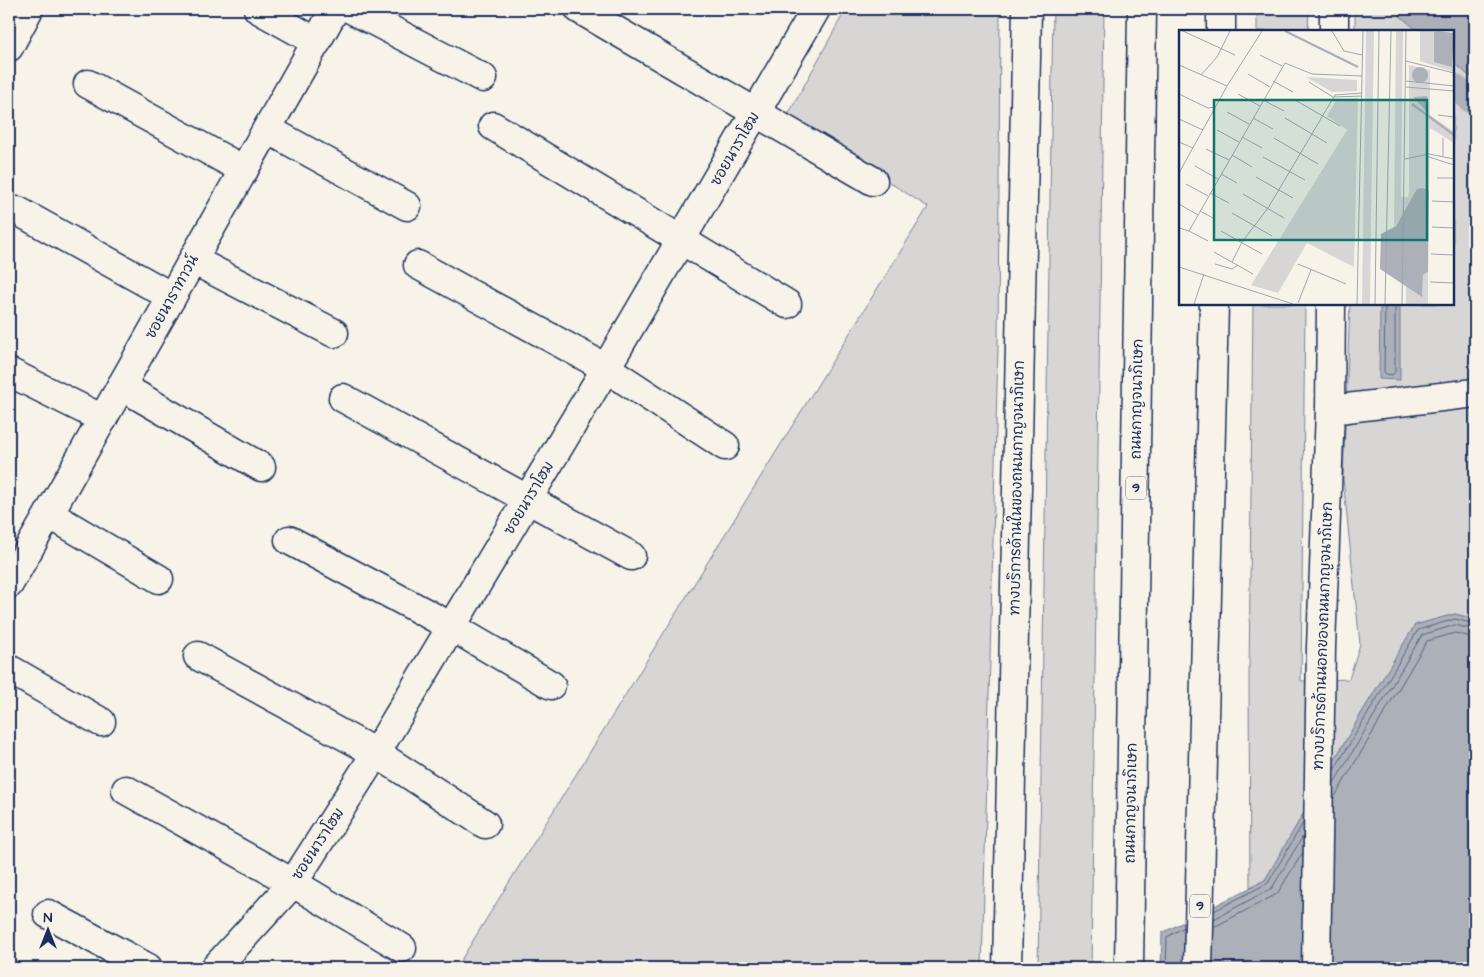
<svg xmlns="http://www.w3.org/2000/svg" width="1484" height="977" viewBox="0 0 1484 977" font-family="'Architects Daughter','Playpen Sans Thai',sans-serif">
	<style>
		.green { fill: #d7d6d4; stroke: #798299 }
		.water { fill: #acb0b9; stroke: #727c95 }
		.lines { fill: none; stroke-linecap: round; stroke-linejoin: round }
		.shore { stroke: #556382; stroke-width: 1 }
		.canal { stroke: #acb0b9; stroke-width: 26 }
		.minor-casing { stroke: #1b2f5e; stroke-width: 31 }
		.secondary-casing { stroke: #1b2f5e; stroke-width: 31 }
		.motorway-casing { stroke: #1b2f5e; stroke-width: 31 }
		.minor { stroke: #f7f3e8; stroke-width: 28 }
		.secondary { stroke: #f7f3e8; stroke-width: 28 }
		.motorway { stroke: #f7f3e8; stroke-width: 28 }
		.labels { text-anchor: middle; dominant-baseline: central; stroke-width: 5; stroke-linejoin: round; paint-order: stroke }
		.shield { fill: #f7f3e8; stroke: #5d6a87; stroke-width: 1 }
		.shield-label { font-size: 14px; font-weight: bold; fill: #1b2f5e }
		.street-label { font-size: 15px; fill: #1b2f5e; stroke: #f7f3e8 }
		.inset-river { fill: none; stroke: #acb0b9; stroke-width: 2.5 }
		.inset-road { fill: none; stroke: #9fa5b1; stroke-width: 1 }
		.view { fill: #0f766e; fill-opacity: 0.15; stroke: #0f766e; stroke-width: 2.5 }
		.inset-edge { fill: none; stroke: #1b2f5e; stroke-width: 2.5 }
	</style>
	<rect width="100%" height="100%" fill="#f7f3e8"/>
	<filter id="ink" filterUnits="userSpaceOnUse"><feTurbulence type="fractalNoise" baseFrequency=".02" numOctaves="2"/><feDisplacementMap in="SourceGraphic" scale="10" xChannelSelector="R" yChannelSelector="G"/><feConvolveMatrix kernelMatrix="1 2 1 2 8 2 1 2 1" color-interpolation-filters="sRGB"/></filter>
	<g filter="url(#ink)">
		<g class="green">
			<polygon points="846,9 1000,9 998,348 982,968 456,968 928,207 793,121 789,113"/>
			<polygon points="1053,9 1104,9 1091,968 1038,968"/>
			<polygon points="1257,9 1309,9 1308,31 1257,31"/>
			<polygon points="1355,9 1475,9 1475,619 1455,614 1415,625 1361,714 1265,880 1250,887 1249,680 1253,304 1305,304 1301,681 1349,679 1360,644 1343,478 1350,304 1453,304 1453,31 1355,31"/>
		</g>
		<g class="water">
			<polygon points="1396,9 1475,9 1475,78 1468,75 1453,62 1453,31 1418,31 1400,16"/>
			<polygon points="1380,304 1400,304 1400,380 1379,379"/>
			<polygon points="1455,614 1475,619 1475,968 1161,968 1162,933 1265,880 1361,714 1415,625"/>
		</g>
		<g class="lines">
			<g class="shore">
				<polyline points="1385,304 1384,372 1386,374 1392,375 1395,372 1395,304"/>
				<polyline points="1334,770 1418,630 1455,619 1475,624"/>
				<polyline points="1334,783 1422,635 1455,625 1475,630"/>
				<polyline points="1334,798 1427,641 1455,633 1475,638"/>
				<polyline points="1214,911 1268,883 1303,823"/>
				<polyline points="1214,919 1272,888 1303,836"/>
				<polyline points="1214,927 1277,894 1303,852"/>
				<polyline points="1166,968 1167,937 1184,927"/>
			</g>
			<polyline class="canal" points="1453,86 1475,103"/>
			<defs>
				<g id="minor">
					<polyline points="258,9 317,42"/>
					<polyline points="351,9 483,78"/>
					<polyline points="579,9 873,181"/>
					<polyline points="9,47 29,9"/>
					<polyline points="88,84 244,170"/>
					<polyline points="493,126 787,304"/>
					<polyline points="267,129 407,206"/>
					<polyline points="18,211 172,297"/>
					<polyline points="193,260 334,333"/>
					<polyline points="418,265 606,368 725,446"/>
					<polyline points="9,372 103,419"/>
					<polyline points="121,386 261,467"/>
					<polyline points="343,398 631,556"/>
					<polyline points="1330,410 1475,393"/>
					<polyline points="49,514 159,579"/>
					<polyline points="289,540 452,627 551,685"/>
					<polyline points="9,584 335,9"/>
					<polyline points="198,656 376,753 485,824"/>
					<polyline points="9,669 101,722"/>
					<polyline points="126,790 293,883 402,948"/>
					<polyline points="48,914 148,968"/>
					<polyline points="215,968 293,883 376,753 606,368 816,9"/>
				</g>
				<g id="secondary">
					<polyline points="1334,31 1334,9"/>
					<polyline points="1007,968 1027,9"/>
					<polyline points="1316,968 1321,647 1330,410 1331,304"/>
				</g>
				<g id="motorway">
					<polyline points="1221,31 1221,9"/>
					<polyline points="1129,968 1142,9"/>
					<polyline points="1198,968 1214,304"/>
				</g>
			</defs>
			<use href="#minor" class="minor-casing"/>
			<use href="#secondary" class="secondary-casing"/>
			<use href="#motorway" class="motorway-casing"/>
			<use href="#minor" class="minor"/>
			<use href="#secondary" class="secondary"/>
			<use href="#motorway" class="motorway"/>
		</g>
	</g>
	<g class="labels">
		<g class="shield">
			<rect x="1126" y="476.5" width="20" height="23" rx="4"/>
			<rect x="1190" y="894.5" width="20" height="23" rx="4"/>
		</g>
		<g class="shield-label">
			<text x="1136" y="488">9</text>
			<text x="1200" y="906">9</text>
		</g>
		<g class="street-label">
			<text transform="translate(735 149) rotate(-60)">ซอยนาราโฮม</text>
			<text transform="translate(172 297) rotate(-61)">ซอยนาราทาวน์</text>
			<text transform="translate(1137 399) rotate(-89)">ถนนกาญจนาภิเษก</text>
			<text transform="translate(1017 488) rotate(-89)">ทางบริการด้านในของถนนกาญจนาภิเษก</text>
			<text transform="translate(529 498) rotate(-59)">ซอยนาราโฮม</text>
			<text transform="translate(1323 636) rotate(-88)">ทางบริการด้านนอกของถนนกาญจนาภิเษก</text>
			<text transform="translate(1131 803) rotate(-89)">ถนนกาญจนาภิเษก</text>
			<text transform="translate(318 844) rotate(-57)">ซอยนาราโฮม</text>
		</g>
	</g>
	<g transform="translate(1179 30)">
		<rect width="275" height="275" fill="#f7f3e8"/>
		<path d="M187,1H195L192,194L191,274H183ZM217,1H224L222,167H229L230,162V35L251,40V85L275,102V113L251,98L250,160L244,158L215,197ZM241,1H256L255,9L273,37L275,33V42L241,31ZM127,47L178,50V61L153,62ZM179,68L175,237L128,213L99,263L72,255L168,100L148,86L158,69ZM249,242V274H227V256L242,266L244,245Z" fill="#d7d6d4"/>
		<path d="M259,1L275,3L273,37L255,32V2ZM233 45a8 8 0 1 1 16 0a8 8 0 1 1-16 0ZM248,66L249,70L248,82L234,67ZM244,158L250,160L249,242L244,245L243,267L201,239L202,204L217,196L238,159Z" fill="#acb0b9"/>
		<path class="inset-river" d="M106,1L179,37M233,74L275,105"/>
		<path class="inset-road" d="M4,1L56,25M153,1L165,21L183,25M81,25L103,36M227,31L275,43M0,35L48,56L83,1M69,44L91,57M22,45L38,27L51,1M94,51L114,62M227,51L275,56M130,52L154,67M227,57L275,61M0,64L29,78L36,77M59,64L81,76M155,67L183,66M84,70L105,81M116,70L161,96M48,82L70,94M259,85L275,87M74,88L94,99M106,88L148,113M0,89L24,100M38,100L60,112M63,107L83,118M95,108L139,134M0,112L14,118M27,119L50,130M53,125L73,137M247,126L275,135M264,126V108M84,127L126,150M226,129L250,124L275,129M16,136L39,149M0,143L48,56M42,144L58,153M77,147L114,168M258,148H275M7,154L29,166M31,163L50,173M64,164L105,188M253,171L275,172M0,174L19,185M21,181L36,189M53,183L93,206M253,197L275,198M0,198L10,201L106,33L133,44L183,46M10,201L29,211M42,201L83,224M35,222L74,244M252,224L275,225M53,232L63,212L89,178L156,65L183,63M36,234L53,239L59,235M119,234L167,254M0,237L114,274M251,252L275,253M119,273L132,240M15,274L25,244M178,274L184,1M196,274L200,1M206,274L212,1M223,274L227,1"/>
		<path class="view" d="M35,70H248V210H35Z"/>
		<rect width="275" height="275" class="inset-edge"/>
	</g>
	<rect width="1484" height="977" fill="none" stroke="#f7f3e8" stroke-width="30"/>
	<rect x="15" y="15" width="1454" height="947" fill="none" stroke="#1b2f5e" stroke-width="2" filter="url(#ink)"/>
	<g transform="translate(48 930)" stroke="#f7f3e8" stroke-width="4" paint-order="stroke">
	<path d="M0-4L9 19L0 12L-9 19Z" fill="#1b2f5e"/>
	<text y="-8" font-size="14" font-weight="bold" text-anchor="middle" fill="#1b2f5e">N</text>
	</g>
</svg>
